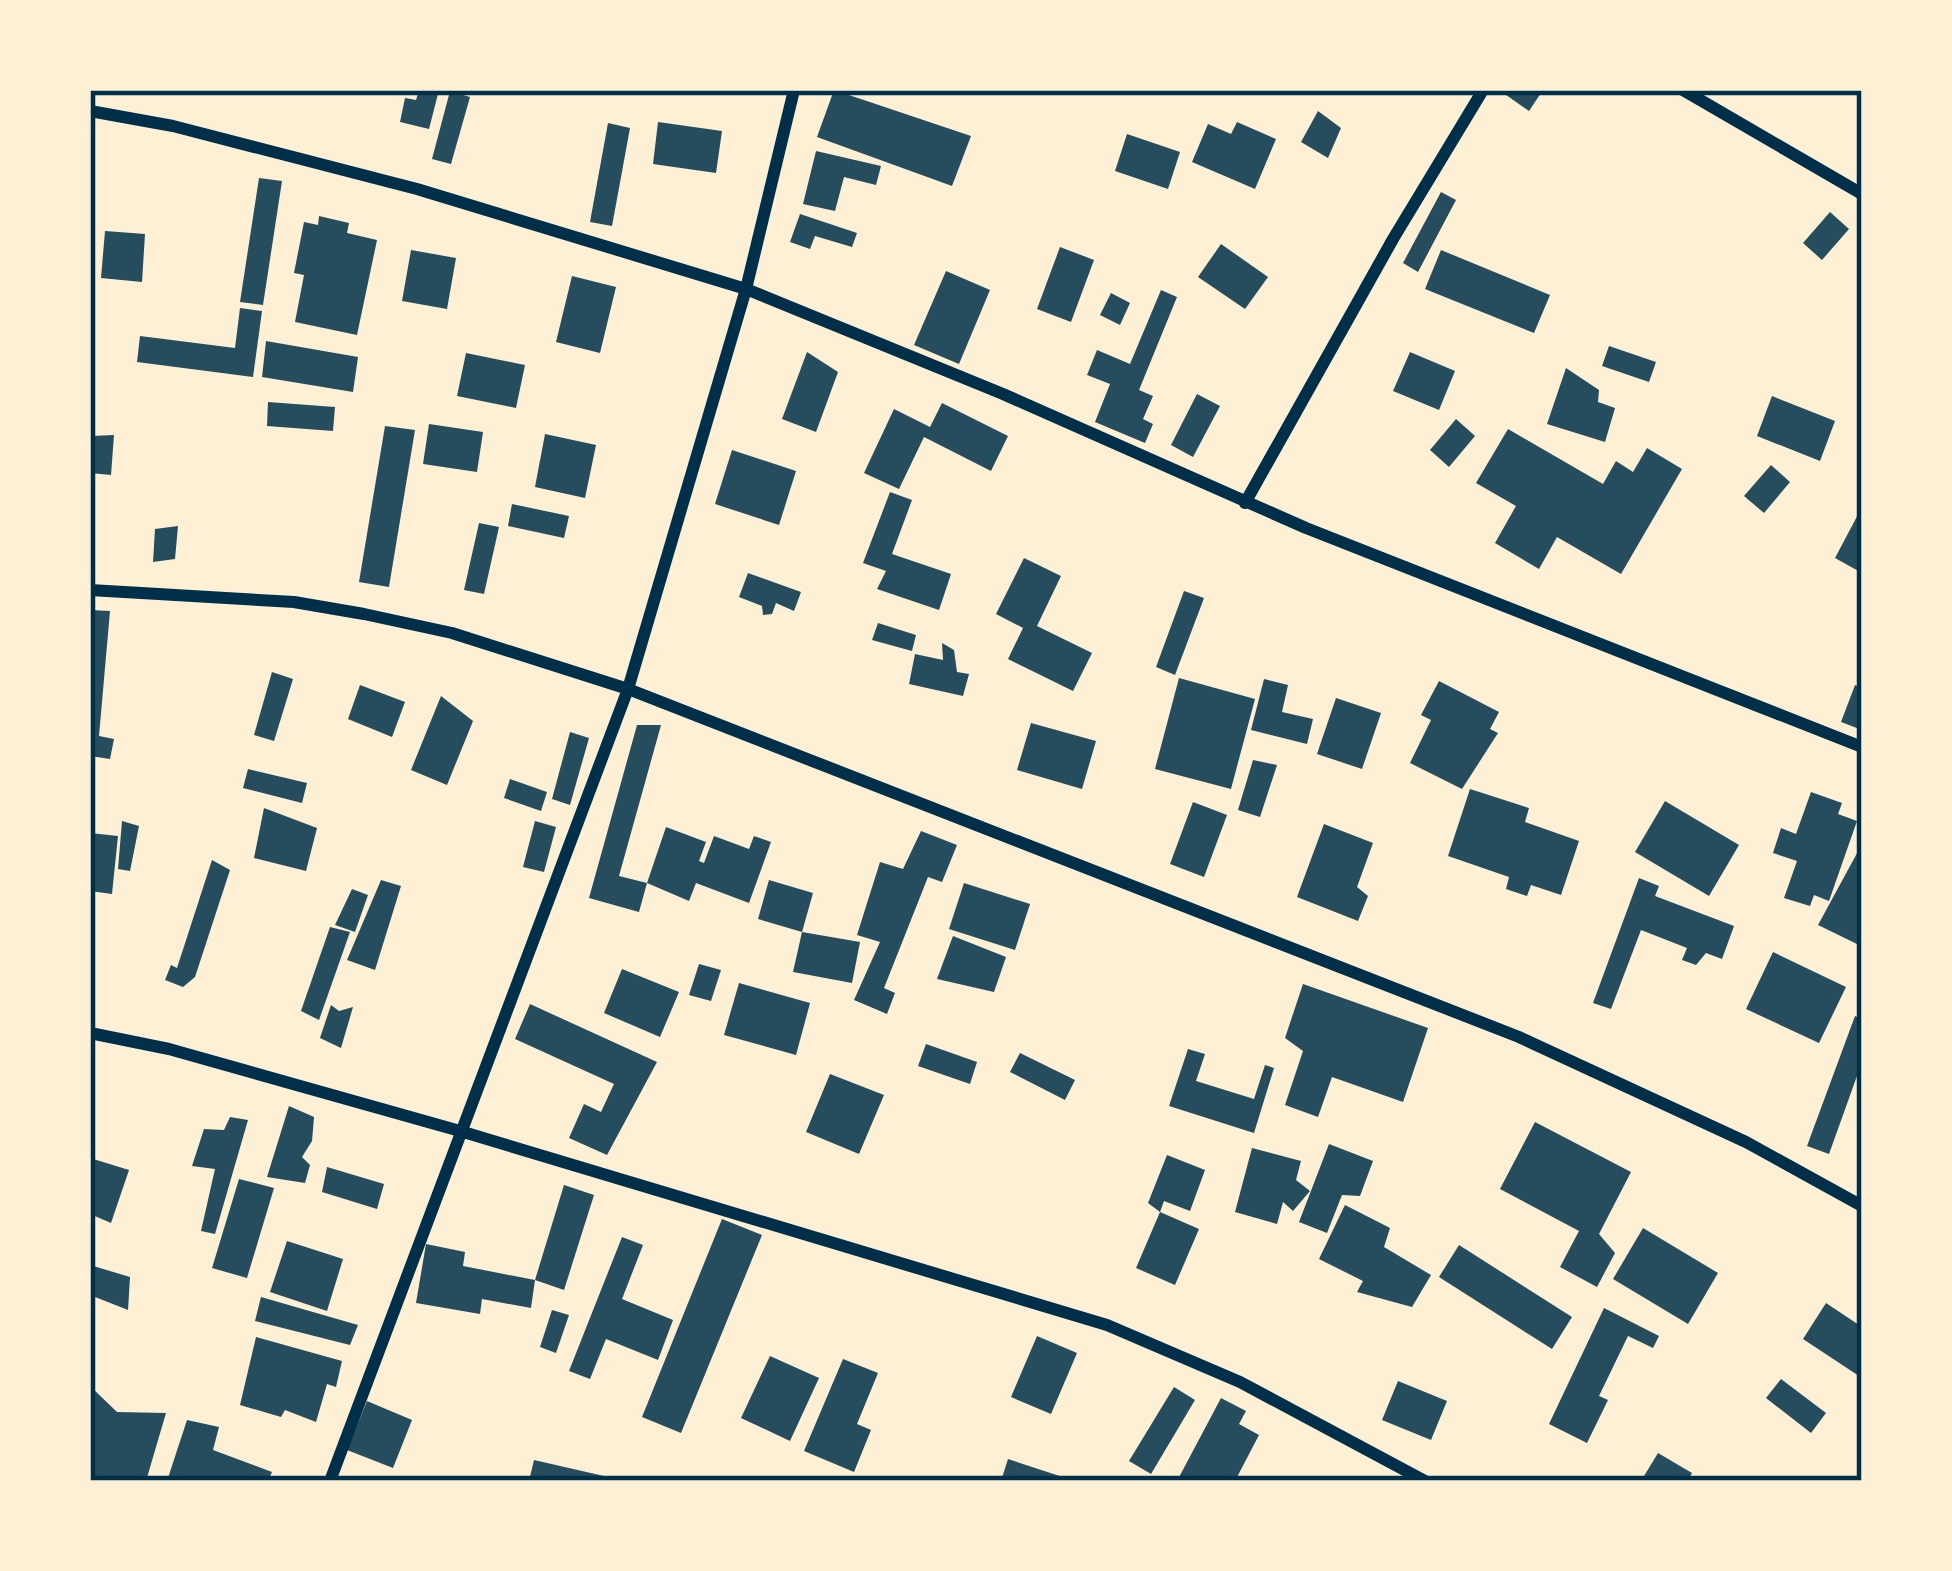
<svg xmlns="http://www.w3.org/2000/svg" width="1952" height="1571" viewBox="0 0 1952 1571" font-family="Barlow,sans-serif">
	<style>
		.building { fill: #264d5e }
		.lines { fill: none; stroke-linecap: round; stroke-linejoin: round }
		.minor { stroke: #003049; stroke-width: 12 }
		.neatline { fill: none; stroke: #003049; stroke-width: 4.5 }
	</style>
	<rect width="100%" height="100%" fill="#fdf0d5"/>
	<g class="building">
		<polygon points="419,90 439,90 429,129 400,122 405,98 416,100"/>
		<polygon points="834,90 971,136 952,186 817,137"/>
		<polygon points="1499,90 1543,90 1529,111"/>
		<polygon points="450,91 470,97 451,164 432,159"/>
		<polygon points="1318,111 1341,128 1328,158 1301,142"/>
		<polygon points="658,122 722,131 716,173 653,164"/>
		<polygon points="1237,122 1276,139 1255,189 1192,162 1208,124 1231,134"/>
		<polygon points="608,123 630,128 612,226 590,222"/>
		<polygon points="1127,134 1180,152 1168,189 1115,171"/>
		<polygon points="816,151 881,166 876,185 844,177 835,211 803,204"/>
		<polygon points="259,178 282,181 263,305 240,302"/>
		<polygon points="1441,192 1456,200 1418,272 1403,263"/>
		<polygon points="1830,212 1849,229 1822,260 1803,243"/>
		<polygon points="800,214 857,233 852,247 815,236 810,249 790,242"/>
		<polygon points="319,216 349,223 347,233 377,240 357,335 295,322 304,275 294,273 304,222 318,225"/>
		<polygon points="105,231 145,234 142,282 101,278"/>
		<polygon points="1221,244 1268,277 1245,309 1198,277"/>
		<polygon points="1060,247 1094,260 1071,322 1037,309"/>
		<polygon points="411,250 456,258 447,309 402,301"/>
		<polygon points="1441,250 1550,295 1534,333 1425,289"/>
		<polygon points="946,271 990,290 959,364 914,345"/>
		<polygon points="572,276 616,287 600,353 556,342"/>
		<polygon points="1161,290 1177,297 1139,390 1153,396 1143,419 1153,424 1145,443 1095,422 1110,384 1087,375 1097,350 1130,364"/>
		<polygon points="1111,293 1130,303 1120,325 1100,315"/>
		<polygon points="240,308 262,311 253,377 137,362 140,336 235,348"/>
		<polygon points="266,341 358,357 353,392 262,377"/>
		<polygon points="1609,346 1656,362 1649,382 1602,366"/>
		<polygon points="807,352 838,372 816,432 782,419"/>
		<polygon points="1410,352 1455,371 1439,410 1393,391"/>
		<polygon points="466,353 525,365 516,408 457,396"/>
		<polygon points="1566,368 1599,390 1598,402 1615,408 1605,442 1547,424"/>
		<polygon points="1197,394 1220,406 1193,457 1171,445"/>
		<polygon points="1772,396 1835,421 1820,461 1757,436"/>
		<polygon points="268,402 335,407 333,431 267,426"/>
		<polygon points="942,403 1008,436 991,471 924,437 899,489 864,473 894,409 930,427"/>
		<polygon points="1456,419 1475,436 1449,467 1430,450"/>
		<polygon points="429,424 483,432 477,472 423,464"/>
		<polygon points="385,426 415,430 389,587 359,582"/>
		<polygon points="1508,429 1603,484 1616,461 1633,472 1647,448 1682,469 1621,574 1557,537 1539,569 1495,543 1516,506 1476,483"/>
		<polygon points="545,434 596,445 585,498 535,487"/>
		<polygon points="114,435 111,475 90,473 92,436"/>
		<polygon points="732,450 796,471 779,525 715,504"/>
		<polygon points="1771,465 1790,482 1764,513 1744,496"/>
		<polygon points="890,492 912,500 892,554 951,574 939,610 877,589 886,571 863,563"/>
		<polygon points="512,504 569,516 564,538 508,526"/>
		<polygon points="1862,507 1862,573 1835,558"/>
		<polygon points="479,523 499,527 484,594 464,590"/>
		<polygon points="178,526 175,559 153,562 155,529"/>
		<polygon points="1024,558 1061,576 1037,626 1092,653 1073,691 1008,659 1023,628 996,614"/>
		<polygon points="748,573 801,592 794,611 776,603 772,614 763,615 762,606 739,597"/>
		<polygon points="1184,591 1204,598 1175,675 1156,667"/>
		<polygon points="90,610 110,611 99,736 114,739 110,759 90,756"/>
		<polygon points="878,623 916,635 912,651 872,640"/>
		<polygon points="942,643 954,650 957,672 969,674 963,696 909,684 915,654 943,660"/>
		<polygon points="272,672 293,679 274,741 254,735"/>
		<polygon points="1179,678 1255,699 1231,789 1155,769"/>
		<polygon points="1264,679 1288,685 1282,712 1313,719 1307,744 1251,730"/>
		<polygon points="1439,681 1499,712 1490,729 1498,733 1462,789 1410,763 1431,720 1421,715"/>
		<polygon points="360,685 405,702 392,737 348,719"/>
		<polygon points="1855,685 1862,688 1862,730 1841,722"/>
		<polygon points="441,696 473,721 447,785 411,770"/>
		<polygon points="1336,698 1381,713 1362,769 1317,754"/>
		<polygon points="1031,723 1096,741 1082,789 1017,770"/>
		<polygon points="637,725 661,725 619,876 647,883 639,912 589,898"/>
		<polygon points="570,732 589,738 570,805 552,799"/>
		<polygon points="1253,760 1277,765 1260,817 1238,810"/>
		<polygon points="248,769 307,783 302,803 243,788"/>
		<polygon points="510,779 547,792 541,811 504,798"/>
		<polygon points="1470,789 1529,808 1525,822 1579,841 1561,895 1531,885 1527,896 1506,889 1509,877 1448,856"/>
		<polygon points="1811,792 1842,803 1838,814 1857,821 1829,901 1814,895 1810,906 1784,898 1797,861 1773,853 1781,828 1796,834"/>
		<polygon points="1665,801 1739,845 1709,896 1635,852"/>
		<polygon points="1193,802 1227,815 1204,877 1170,864"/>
		<polygon points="264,808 317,828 306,871 254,858"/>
		<polygon points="122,821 139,826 130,871 118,869"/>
		<polygon points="535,821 556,827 544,872 523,867"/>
		<polygon points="1324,824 1373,843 1357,887 1368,896 1358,921 1297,897"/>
		<polygon points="666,827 706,842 699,861 704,863 714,836 749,849 754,836 771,842 749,903 696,883 689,901 647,883"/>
		<polygon points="921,831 957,845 942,882 928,877 884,988 895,993 887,1014 854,1000 880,942 857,935 880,862 903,869"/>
		<polygon points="90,833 118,836 112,894 90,891"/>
		<polygon points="1862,844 1862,931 1857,944 1818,925"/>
		<polygon points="212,860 230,870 195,977 183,987 165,980 171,965 177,968"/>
		<polygon points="1639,878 1659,886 1655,896 1734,926 1722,959 1706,953 1696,965 1682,960 1687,948 1641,930 1611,1009 1593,1003"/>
		<polygon points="381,880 401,886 375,970 347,960"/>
		<polygon points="769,880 813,893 802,932 758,919"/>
		<polygon points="964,883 1030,904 1015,950 949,929"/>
		<polygon points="352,889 368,895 355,932 335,925"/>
		<polygon points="330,927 350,932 319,1020 301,1011"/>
		<polygon points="802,932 860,942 852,983 793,972"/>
		<polygon points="953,936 1006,957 994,992 937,979"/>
		<polygon points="1773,952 1846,987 1819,1043 1746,1009"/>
		<polygon points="699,964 721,970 711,1001 689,995"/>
		<polygon points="622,969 679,992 660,1037 604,1013"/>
		<polygon points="739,983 810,1003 796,1055 724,1035"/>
		<polygon points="1303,984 1428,1028 1403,1102 1332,1077 1318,1117 1285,1105 1303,1051 1285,1038"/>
		<polygon points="530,1004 657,1062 607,1155 569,1138 584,1104 601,1112 614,1084 515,1039"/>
		<polygon points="331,1005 339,1011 353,1007 341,1048 320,1038"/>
		<polygon points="1855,1016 1862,1019 1862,1062 1829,1154 1807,1146"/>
		<polygon points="926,1044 977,1062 970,1084 918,1066"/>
		<polygon points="1188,1049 1205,1054 1196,1081 1254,1099 1265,1065 1274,1068 1254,1133 1169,1106"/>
		<polygon points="1020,1053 1075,1080 1065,1100 1010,1072"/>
		<polygon points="830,1074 884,1095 859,1154 806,1132"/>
		<polygon points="289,1106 314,1117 312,1141 302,1157 310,1165 305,1183 267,1177"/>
		<polygon points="230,1117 248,1120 215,1234 201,1231 215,1169 192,1166 204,1129 224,1130"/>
		<polygon points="1535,1122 1631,1172 1599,1234 1615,1253 1597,1287 1560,1267 1579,1231 1500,1189"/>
		<polygon points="1329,1144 1373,1161 1360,1196 1342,1195 1327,1233 1299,1222"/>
		<polygon points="1252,1148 1301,1161 1296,1180 1310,1191 1293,1211 1283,1202 1277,1224 1235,1212"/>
		<polygon points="1167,1155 1205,1170 1190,1211 1164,1201 1160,1212 1148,1203"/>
		<polygon points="90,1158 129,1170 111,1223 90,1214"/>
		<polygon points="327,1167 384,1184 377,1209 322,1192"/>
		<polygon points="239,1179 274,1188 247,1278 212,1268"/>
		<polygon points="564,1185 594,1195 564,1290 535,1280"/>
		<polygon points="1345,1205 1390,1228 1384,1247 1431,1275 1412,1307 1357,1292 1363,1281 1319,1259"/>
		<polygon points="1160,1212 1199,1229 1175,1285 1136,1268"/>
		<polygon points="722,1219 762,1235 681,1433 642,1417"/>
		<polygon points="1643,1228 1718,1273 1688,1324 1613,1279"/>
		<polygon points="622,1237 643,1245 622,1299 673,1320 658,1360 606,1339 590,1379 569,1371"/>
		<polygon points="287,1241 343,1259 327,1311 270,1292"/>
		<polygon points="426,1244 465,1252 463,1266 535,1280 531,1308 482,1299 480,1314 416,1303"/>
		<polygon points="1459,1245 1572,1317 1552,1349 1439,1277"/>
		<polygon points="90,1265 130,1277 128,1310 90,1295"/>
		<polygon points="261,1297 358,1325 350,1345 255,1321"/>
		<polygon points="1826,1303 1862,1327 1862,1378 1803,1339"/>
		<polygon points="1604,1308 1659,1336 1653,1348 1628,1336 1599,1396 1608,1400 1587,1443 1549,1424"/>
		<polygon points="552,1310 569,1315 556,1353 540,1347"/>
		<polygon points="1037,1336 1077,1353 1051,1414 1011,1397"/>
		<polygon points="256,1337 342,1361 336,1387 327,1384 316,1422 285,1410 281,1417 240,1405"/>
		<polygon points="770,1356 819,1378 790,1441 741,1418"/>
		<polygon points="843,1359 878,1373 857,1424 871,1430 854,1472 804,1451"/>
		<polygon points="1781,1379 1826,1413 1811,1433 1766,1398"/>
		<polygon points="1398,1381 1447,1401 1431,1440 1382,1420"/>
		<polygon points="90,1386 117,1412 166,1413 146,1481 90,1481"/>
		<polygon points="1174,1387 1195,1400 1151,1474 1129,1461"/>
		<polygon points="1221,1398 1246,1411 1239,1424 1259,1435 1235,1481 1177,1481"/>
		<polygon points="367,1401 412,1420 393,1468 347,1450"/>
		<polygon points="187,1420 219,1427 213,1450 272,1472 268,1481 167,1481"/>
		<polygon points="1658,1453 1692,1473 1688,1481 1641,1481"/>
		<polygon points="1008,1459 1072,1480 1072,1481 1001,1481"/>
		<polygon points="534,1460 617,1479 617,1481 529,1481"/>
	</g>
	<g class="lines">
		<g class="minor">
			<polyline points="1683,90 1862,194"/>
			<polyline points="90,111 173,126 417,189 746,289 1003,394 1306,528 1862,747"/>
			<polyline points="1245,503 1393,239 1483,90"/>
			<polyline points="90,590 294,602 364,614 452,633 628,689 1519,1037 1746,1142 1862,1206"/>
			<polyline points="90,1033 169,1049 460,1131 1107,1325 1240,1382 1425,1481"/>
			<polyline points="330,1481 628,689 746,289 794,90"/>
		</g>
	</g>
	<rect width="1952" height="1571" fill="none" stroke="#fdf0d5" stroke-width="186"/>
	<rect x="93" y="93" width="1766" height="1385" class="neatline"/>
</svg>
